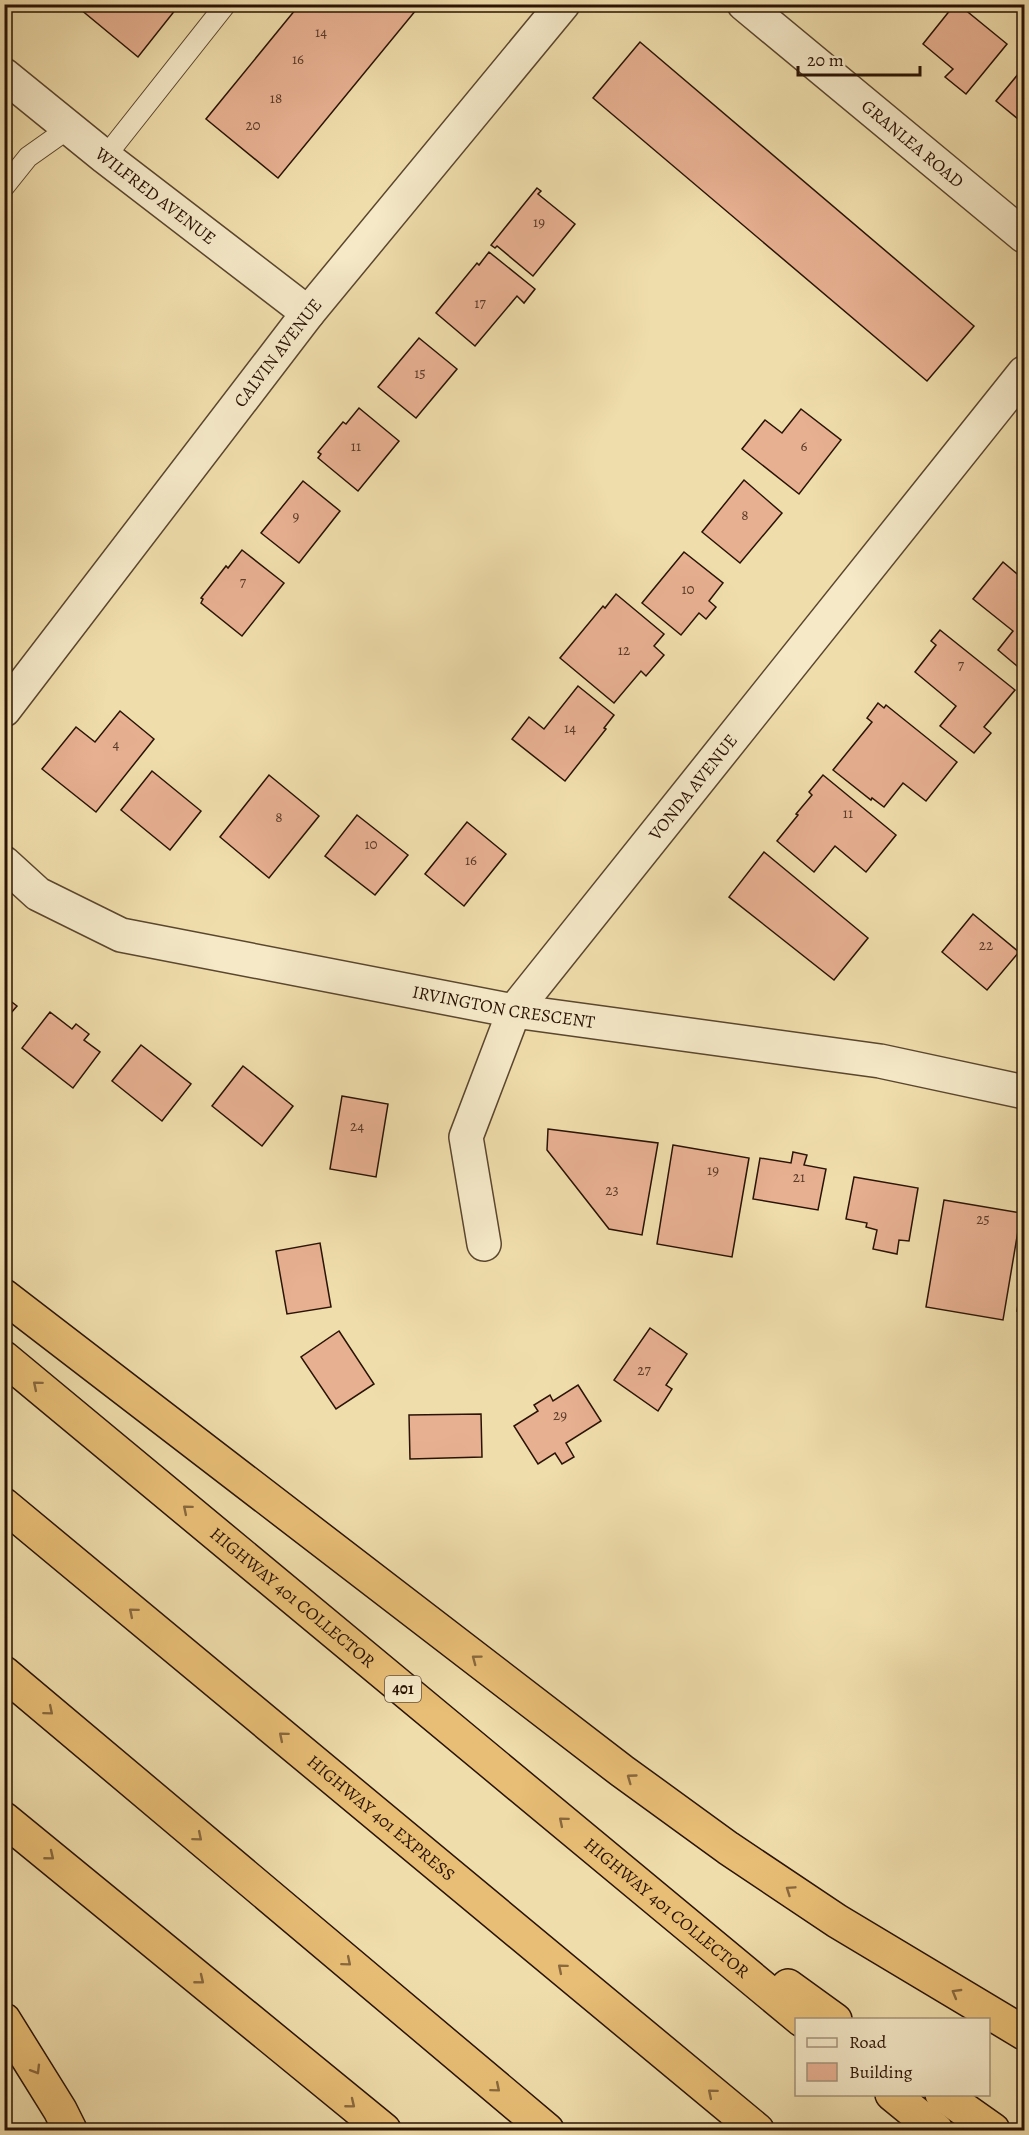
<svg xmlns="http://www.w3.org/2000/svg" width="1029" height="2135" viewBox="0 0 1029 2135" font-family="Alegreya,serif">
	<style>
		.building { fill: #e7b091; stroke: #2a1305; stroke-width: 1.5 }
		.lines { fill: none; stroke-linecap: round; stroke-linejoin: round }
		.lane-casing { stroke: #5b462e; stroke-width: 22 }
		.street-casing { stroke: #5b462e; stroke-width: 36 }
		.highway-casing { stroke: #2a1305; stroke-width: 36 }
		.lane { stroke: #f5e9c8; stroke-width: 20 }
		.street { stroke: #f5e9c8; stroke-width: 33 }
		.highway { stroke: #e8be76; stroke-width: 33 }
		.oneway { stroke: #89683e }
		.labels { text-anchor: middle; dominant-baseline: central; stroke-width: 4.5; stroke-linejoin: round; paint-order: stroke }
		.number-label { font-size: 15px; fill: #593a28 }
		.shield { fill: #f5e9c8; stroke: #675340; stroke-width: 1.5 }
		.shield-label { font-size: 16px; font-weight: bold; fill: #2a1305 }
		.street-label { font-size: 18px; fill: #2a1305; stroke: #f5e9c8 }
	</style>
	<rect width="100%" height="100%" fill="#efddab"/>
	<filter id="stains"><feTurbulence type="fractalNoise" baseFrequency=".00333" numOctaves="4"/><feColorMatrix values="0 0 0 0 .2 0 0 0 0 .09 0 0 0 0 .02 0 0 0 .5 -.17"/></filter>
	<radialGradient id="worn" r=".72"><stop offset=".6" stop-color="#630" stop-opacity="0"/><stop offset="1" stop-color="#630" stop-opacity=".3"/></radialGradient>
	<g class="building">
		<polygon points="74,4 180,4 138,57"/>
		<polygon points="300,4 421,4 278,178 206,119"/>
		<polygon points="955,4 958,4 1007,44 966,94 945,77 953,69 923,44"/>
		<polygon points="640,42 974,326 927,381 593,98"/>
		<polygon points="1024,67 1024,124 996,101"/>
		<polygon points="537,188 541,191 538,194 575,224 533,276 497,246 495,248 491,245"/>
		<polygon points="489,252 535,289 524,303 517,296 475,346 436,313 477,263 479,265"/>
		<polygon points="419,338 457,369 416,418 378,387"/>
		<polygon points="359,408 399,441 358,491 318,458 321,454 318,452 343,422 346,424"/>
		<polygon points="801,409 841,440 799,494 742,449 765,420 782,433"/>
		<polygon points="744,480 782,513 740,563 702,532"/>
		<polygon points="303,481 340,511 299,563 261,533"/>
		<polygon points="242,550 284,583 242,636 201,603 203,599 201,598 226,566 228,568"/>
		<polygon points="684,552 723,583 709,601 716,607 706,619 699,613 681,635 642,603"/>
		<polygon points="1003,562 1024,580 1024,657 1017,666 998,650 1013,631 973,599"/>
		<polygon points="616,594 664,634 654,646 664,655 646,676 641,671 614,703 560,658 603,606 605,608"/>
		<polygon points="940,630 1015,690 984,727 991,733 974,753 940,726 956,706 915,672 936,645 931,641"/>
		<polygon points="578,686 614,715 604,728 606,729 565,781 512,739 529,717 544,729"/>
		<polygon points="878,703 884,708 886,705 957,762 926,801 903,783 884,807 872,798 871,800 833,770 872,722 867,718"/>
		<polygon points="120,711 154,739 96,812 42,769 76,727 95,742"/>
		<polygon points="152,771 201,811 170,850 121,810"/>
		<polygon points="269,775 319,816 269,878 220,837"/>
		<polygon points="823,775 896,835 866,872 835,846 814,872 777,841 798,815 796,814 812,795 809,792"/>
		<polygon points="357,815 408,855 375,895 325,856"/>
		<polygon points="467,822 506,854 464,906 425,874"/>
		<polygon points="764,852 868,938 834,980 729,897"/>
		<polygon points="973,914 1019,952 987,990 942,952"/>
		<polygon points="4,996 17,1006 4,1021"/>
		<polygon points="50,1012 72,1029 76,1024 89,1034 84,1040 100,1052 73,1088 22,1048"/>
		<polygon points="141,1045 191,1084 162,1121 112,1081"/>
		<polygon points="243,1066 293,1106 262,1146 212,1106"/>
		<polygon points="342,1096 388,1104 376,1177 330,1169"/>
		<polygon points="548,1129 658,1143 642,1235 609,1229 547,1150"/>
		<polygon points="673,1145 749,1158 732,1257 657,1244"/>
		<polygon points="793,1152 807,1155 804,1165 826,1169 818,1210 753,1199 760,1158 791,1163"/>
		<polygon points="854,1177 918,1188 909,1241 899,1240 897,1254 873,1249 877,1230 866,1227 867,1223 846,1219"/>
		<polygon points="944,1200 1021,1213 1003,1320 926,1307"/>
		<polygon points="320,1243 331,1307 287,1314 276,1251"/>
		<polygon points="1024,1264 1024,1312 1017,1311"/>
		<polygon points="650,1328 687,1354 666,1385 672,1389 658,1411 614,1380"/>
		<polygon points="339,1331 374,1384 336,1409 301,1357"/>
		<polygon points="578,1385 601,1421 566,1443 574,1457 562,1464 555,1453 538,1464 514,1426 538,1411 534,1405 550,1395 553,1401"/>
		<polygon points="481,1414 482,1457 410,1459 409,1415"/>
	</g>
	<g class="lines">
		<defs>
			<g id="lane">
				<polyline points="105,157 226,4"/>
				<polyline points="4,187 28,157 69,128"/>
			</g>
			<g id="street">
				<path id="s1" d="M744,4L1024,236"/>
				<path id="s2" d="M4,75L105,157L308,313"/>
				<path id="s3" d="M4,710L308,313L563,4"/>
				<path id="s4" d="M4,863L38,894L121,935L514,1011L880,1061L1024,1092"/>
				<path id="s5" d="M484,1244L466,1137L514,1011L1024,373"/>
			</g>
			<g id="highway">
				<polyline points="4,1296 622,1771 728,1848 837,1921 1024,2033"/>
				<path id="s6" d="M4,1358L802,2020"/>
				<path id="s7" d="M4,1505L757,2130"/>
				<polyline points="4,1673 547,2130"/>
				<polyline points="4,1819 384,2130"/>
				<polyline points="788,1986 835,2020"/>
				<polyline points="4,2020 60,2110 70,2130"/>
				<polyline points="892,2094 936,2130"/>
				<polyline points="942,2094 993,2130"/>
			</g>
		</defs>
		<use href="#lane" class="lane-casing"/>
		<use href="#street" class="street-casing"/>
		<use href="#highway" class="highway-casing"/>
		<use href="#lane" class="lane"/>
		<use href="#street" class="street"/>
		<use href="#highway" class="highway"/>
	</g>
	<defs><path id="oneway-chevron" d="M-2-3.5L2.5 0L-2 3.5" fill="none" stroke-width="1.6" stroke-linecap="round" stroke-linejoin="round" transform="scale(1.5)"/></defs>
	<g class="oneway">
		<use href="#oneway-chevron" transform="translate(37 1385) rotate(-140)"/>
		<use href="#oneway-chevron" transform="translate(187 1509) rotate(-140)"/>
		<use href="#oneway-chevron" transform="translate(133 1612) rotate(-140)"/>
		<use href="#oneway-chevron" transform="translate(476 1659) rotate(-143)"/>
		<use href="#oneway-chevron" transform="translate(49 1711) rotate(40)"/>
		<use href="#oneway-chevron" transform="translate(283 1736) rotate(-140)"/>
		<use href="#oneway-chevron" transform="translate(631 1778) rotate(-144)"/>
		<use href="#oneway-chevron" transform="translate(563 1821) rotate(-140)"/>
		<use href="#oneway-chevron" transform="translate(198 1837) rotate(40)"/>
		<use href="#oneway-chevron" transform="translate(50 1856) rotate(39)"/>
		<use href="#oneway-chevron" transform="translate(790 1890) rotate(-146)"/>
		<use href="#oneway-chevron" transform="translate(347 1962) rotate(40)"/>
		<use href="#oneway-chevron" transform="translate(562 1968) rotate(-140)"/>
		<use href="#oneway-chevron" transform="translate(200 1980) rotate(39)"/>
		<use href="#oneway-chevron" transform="translate(956 1993) rotate(-150)"/>
		<use href="#oneway-chevron" transform="translate(36 2070) rotate(59)"/>
		<use href="#oneway-chevron" transform="translate(496 2088) rotate(40)"/>
		<use href="#oneway-chevron" transform="translate(712 2093) rotate(-140)"/>
		<use href="#oneway-chevron" transform="translate(351 2104) rotate(39)"/>
	</g>
	<g class="labels">
		<g class="number-label">
			<text x="321" y="32">14</text>
			<text x="298" y="59">16</text>
			<text x="276" y="98">18</text>
			<text x="253" y="125">20</text>
			<text x="539" y="222">19</text>
			<text x="480" y="303">17</text>
			<text x="420" y="373">15</text>
			<text x="356" y="446">11</text>
			<text x="804" y="446">6</text>
			<text x="745" y="515">8</text>
			<text x="296" y="516">9</text>
			<text x="243" y="582">7</text>
			<text x="688" y="589">10</text>
			<text x="624" y="650">12</text>
			<text x="961" y="665">7</text>
			<text x="570" y="728">14</text>
			<text x="116" y="744">4</text>
			<text x="848" y="813">11</text>
			<text x="279" y="817">8</text>
			<text x="371" y="844">10</text>
			<text x="471" y="860">16</text>
			<text x="986" y="945">22</text>
			<text x="357" y="1126">24</text>
			<text x="713" y="1170">19</text>
			<text x="799" y="1177">21</text>
			<text x="612" y="1190">23</text>
			<text x="983" y="1219">25</text>
			<text x="644" y="1370">27</text>
			<text x="560" y="1415">29</text>
		</g>
		<rect class="shield" x="385" y="1676" width="36" height="26" rx="4.5"/>
		<g class="shield-label">
			<text x="403" y="1689">401</text>
		</g>
		<g class="street-label">
			<text stroke="none"><textPath href="#s1" startOffset="219">GRANLEA ROAD</textPath></text>
			<text stroke="none"><textPath href="#s2" startOffset="194">WILFRED AVENUE</textPath></text>
			<text stroke="none"><textPath href="#s3" startOffset="450">CALVIN AVENUE</textPath></text>
			<text stroke="none"><textPath href="#s5" startOffset="530">VONDA AVENUE</textPath></text>
			<text stroke="none"><textPath href="#s4" startOffset="528">IRVINGTON CRESCENT</textPath></text>
			<text stroke="none"><textPath href="#s6" startOffset="375">HIGHWAY 401 COLLECTOR</textPath></text>
			<text stroke="none"><textPath href="#s7" startOffset="490">HIGHWAY 401 EXPRESS</textPath></text>
			<text stroke="none"><textPath href="#s6" startOffset="861">HIGHWAY 401 COLLECTOR</textPath></text>
		</g>
	</g>
	<rect width="1029" height="2135" fill="none" stroke="#efddab" stroke-width="24"/>
	<rect x="6" y="6" width="1017" height="2123" fill="none" stroke="#2a1305" stroke-width="3"/>
	<rect x="12" y="12" width="1005" height="2111" fill="none" stroke="#2a1305" stroke-width="1.5"/>
	<rect x="795" y="2018" width="195" height="78" fill="#f5e9c8" stroke="#a4937a" stroke-width="1.5"/>
	<rect x="807" y="2038" width="30" height="9" fill="#f5e9c8" stroke="#a4937a" stroke-width="1.5"/>
	<text x="849" y="2048" font-size="18" fill="#2a1305">Road</text>
	<rect x="807" y="2063" width="30" height="18" fill="#e7b091" stroke="#a4937a" stroke-width="1.5"/>
	<text x="849" y="2078" font-size="18" fill="#2a1305">Building</text>
	<path d="M798 66v9h122v-9" fill="none" stroke="#2a1305" stroke-width="3"/>
	<text x="807" y="66" font-size="18" fill="#2a1305" stroke="#f5e9c8" stroke-width="4.5" paint-order="stroke">20 m</text>
	<rect width="100%" height="100%" filter="url(#stains)"/>
	<rect width="100%" height="100%" fill="url(#worn)"/>
</svg>
